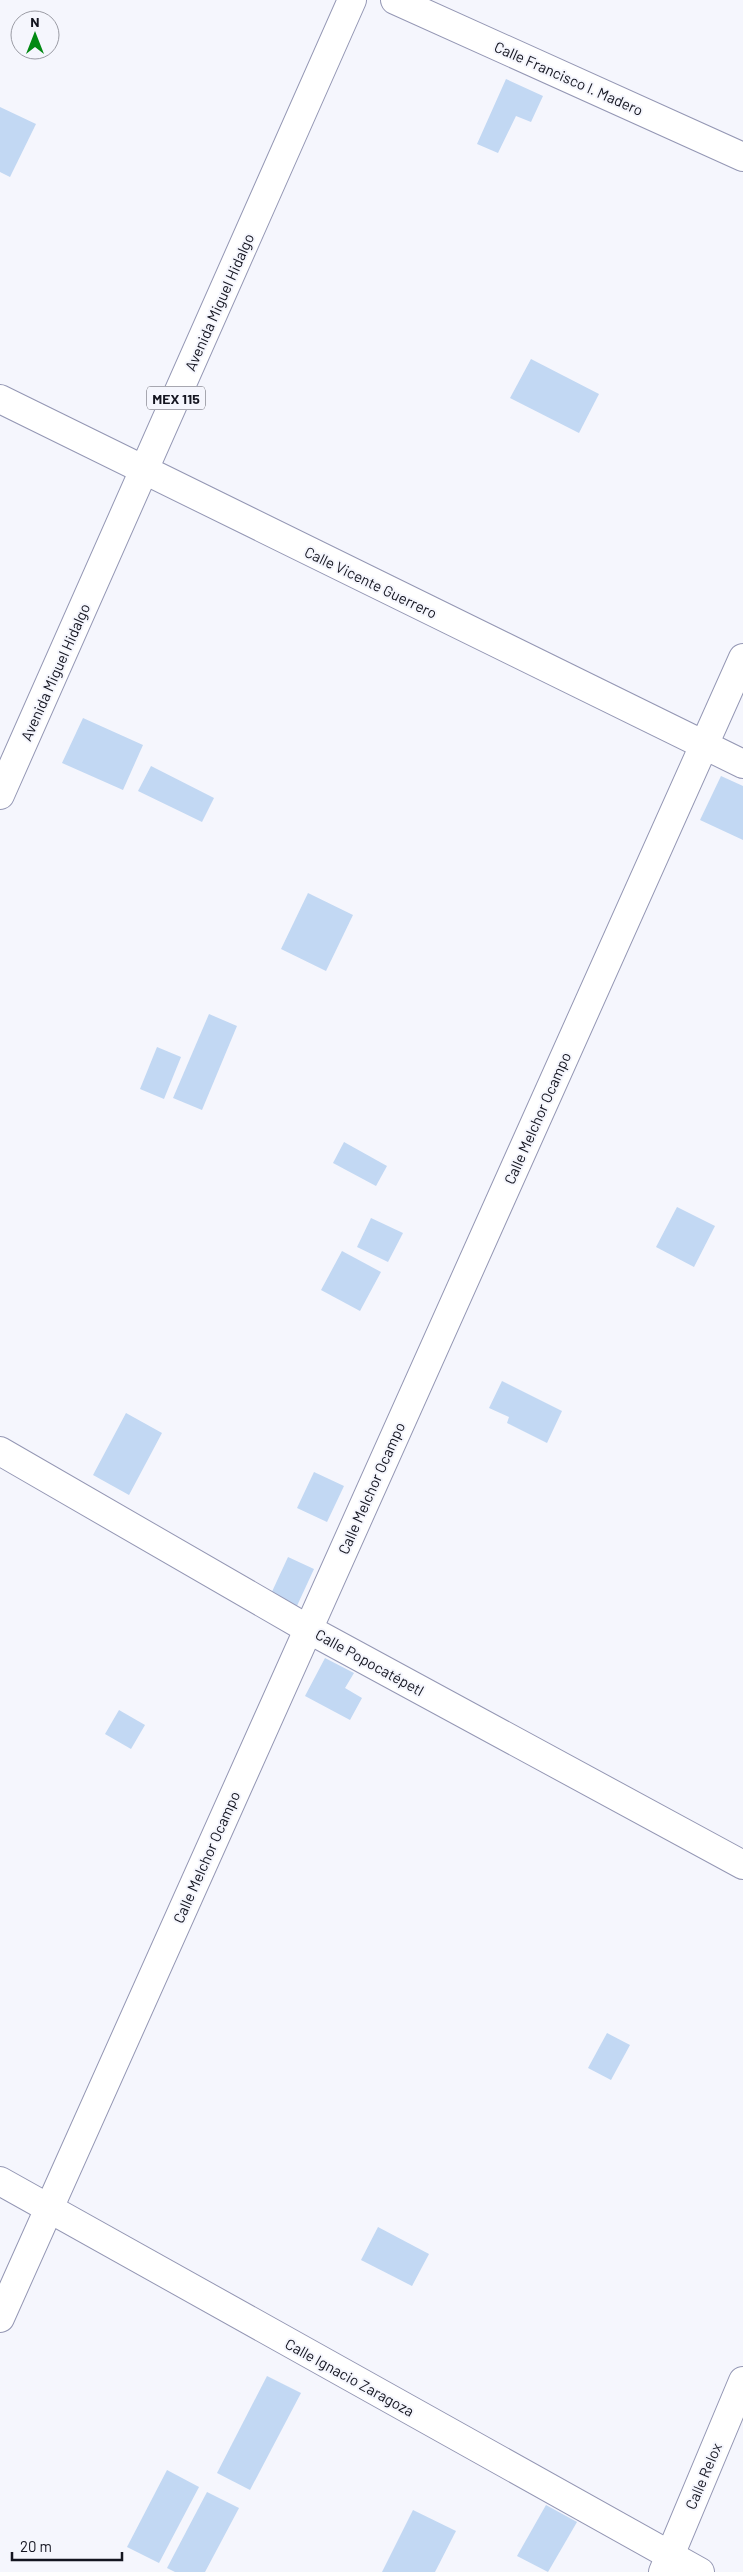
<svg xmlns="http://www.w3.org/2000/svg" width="743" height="2572" viewBox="0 0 743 2572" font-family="Barlow,sans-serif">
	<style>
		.building { fill: #c2d8f3 }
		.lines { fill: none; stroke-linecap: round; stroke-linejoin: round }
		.minor-casing { stroke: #9497b4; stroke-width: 30 }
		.primary-casing { stroke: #9497b4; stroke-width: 30 }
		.minor { stroke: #fff; stroke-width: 28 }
		.primary { stroke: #fff; stroke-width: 28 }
		.labels { text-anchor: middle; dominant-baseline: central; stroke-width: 4; stroke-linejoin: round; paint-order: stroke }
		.shield { fill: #f5f6fd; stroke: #585862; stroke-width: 1 }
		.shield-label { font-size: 14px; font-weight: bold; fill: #141520 }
		.street-label { font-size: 15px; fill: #141520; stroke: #f5f6fd }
	</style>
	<rect width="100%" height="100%" fill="#f5f6fd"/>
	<g class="building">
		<polygon points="506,79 543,96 531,122 516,116 498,153 477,144"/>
		<polygon points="0,107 36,124 10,177 0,172"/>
		<polygon points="531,359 599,394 579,433 510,398"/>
		<polygon points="83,718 143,745 123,790 62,763"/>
		<polygon points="151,766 214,798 202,822 138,791"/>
		<polygon points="721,776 743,786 743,840 700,820"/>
		<polygon points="308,893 353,915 326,971 281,949"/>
		<polygon points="209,1014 237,1026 202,1110 173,1098"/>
		<polygon points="157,1047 181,1057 164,1099 140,1089"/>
		<polygon points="344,1142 387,1166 376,1186 333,1163"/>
		<polygon points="677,1207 715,1226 694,1267 656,1247"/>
		<polygon points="371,1218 403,1233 388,1262 357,1247"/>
		<polygon points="342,1251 381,1272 360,1311 321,1290"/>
		<polygon points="502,1381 562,1411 547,1443 507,1423 509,1417 489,1408"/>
		<polygon points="126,1413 162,1433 129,1495 93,1475"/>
		<polygon points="314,1472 344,1486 327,1522 297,1508"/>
		<polygon points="288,1557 314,1569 296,1608 270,1596"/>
		<polygon points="325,1658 354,1673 345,1688 362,1698 350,1720 305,1696"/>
		<polygon points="119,1710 145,1725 131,1749 105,1734"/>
		<polygon points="607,2033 630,2045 611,2080 588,2068"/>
		<polygon points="378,2227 429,2254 412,2286 361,2260"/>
		<polygon points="267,2376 301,2393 250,2490 217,2473"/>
		<polygon points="167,2470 199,2487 159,2563 127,2547"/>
		<polygon points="207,2492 239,2508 205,2572 175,2572 167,2568"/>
		<polygon points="546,2505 577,2522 548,2572 517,2556"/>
		<polygon points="413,2510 456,2531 435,2572 382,2572"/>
	</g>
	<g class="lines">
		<defs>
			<g id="minor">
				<polyline points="395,0 743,157"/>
				<polyline points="0,399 743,764"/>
				<polyline points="0,1451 308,1629 743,1865"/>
				<polyline points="0,2181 700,2572"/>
				<polyline points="0,2318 743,658"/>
				<polyline points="663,2572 743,2381"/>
			</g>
			<polyline id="primary" points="0,795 352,0"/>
		</defs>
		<use href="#minor" class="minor-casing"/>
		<use href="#primary" class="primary-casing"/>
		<use href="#minor" class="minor"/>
		<use href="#primary" class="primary"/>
	</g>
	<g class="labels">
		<rect class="shield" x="147" y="386.5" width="58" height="23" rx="4"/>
		<g class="shield-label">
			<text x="176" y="398">MEX 115</text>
		</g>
		<g class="street-label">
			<text transform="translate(569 78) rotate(24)">Calle Francisco I. Madero</text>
			<text transform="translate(219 302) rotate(-66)">Avenida Miguel Hidalgo</text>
			<text transform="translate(371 582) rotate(26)">Calle Vicente Guerrero</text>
			<text transform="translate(55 672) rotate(-66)">Avenida Miguel Hidalgo</text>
			<text transform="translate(537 1118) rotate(-66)">Calle Melchor Ocampo</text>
			<text transform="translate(371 1488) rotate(-66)">Calle Melchor Ocampo</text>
			<text transform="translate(370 1662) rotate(29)">Calle Popocatépetl</text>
			<text transform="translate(206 1857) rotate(-66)">Calle Melchor Ocampo</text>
			<text transform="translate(350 2377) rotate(29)">Calle Ignacio Zaragoza</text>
			<text transform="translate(703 2476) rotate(-67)">Calle Relox</text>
		</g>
	</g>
	<g transform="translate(35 35)"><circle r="24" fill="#f5f6fd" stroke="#9b9ca5"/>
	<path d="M0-4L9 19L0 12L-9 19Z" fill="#028913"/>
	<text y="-8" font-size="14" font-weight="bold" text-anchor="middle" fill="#141520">N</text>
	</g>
	<path d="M12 2552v8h110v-8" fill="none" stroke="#141520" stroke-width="2.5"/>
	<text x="20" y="2552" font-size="15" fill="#141520" stroke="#f5f6fd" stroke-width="4" paint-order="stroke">20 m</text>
</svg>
